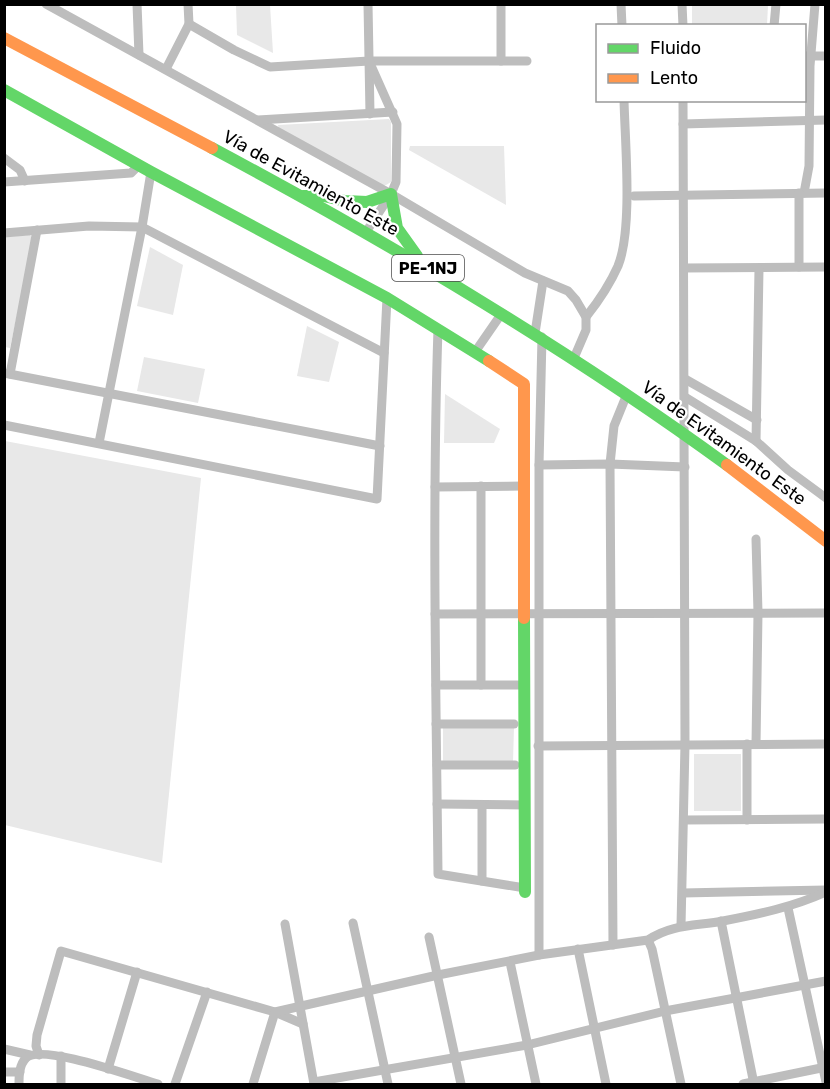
<svg xmlns="http://www.w3.org/2000/svg" width="830" height="1089" viewBox="0 0 830 1089" font-family="Rubik,sans-serif">
	<style>
		.green { fill: #e8e8e8 }
		.lines { fill: none; stroke-linecap: round; stroke-linejoin: round }
		.street { stroke: #bdbdbd; stroke-width: 9 }
		.fast { stroke: #63d668; stroke-width: 12 }
		.slow { stroke: #ff974d; stroke-width: 12 }
		.labels { text-anchor: middle; dominant-baseline: central; stroke-width: 4.5; stroke-linejoin: round; paint-order: stroke }
		.shield { fill: #fff; stroke: #4c4c4c; stroke-width: 1.5 }
		.shield-label { font-size: 16px; font-weight: bold; fill: #000 }
		.street-label { font-size: 18px; fill: #000; stroke: #fff }
	</style>
	<rect width="100%" height="100%" fill="#fff"/>
	<g class="green">
		<polygon points="236,5 270,5 273,53 237,35"/>
		<polygon points="692,5 768,5 767,25 692,25"/>
		<polygon points="389,119 391,122 391,182 386,185 380,185 279,130 278,125"/>
		<polygon points="410,146 504,146 506,205 409,150"/>
		<polygon points="30,235 33,239 10,348 5,347 5,237"/>
		<polygon points="150,247 183,265 173,315 137,306"/>
		<polygon points="307,326 339,342 329,382 297,376"/>
		<polygon points="144,357 205,369 198,403 137,391"/>
		<polygon points="445,394 500,429 494,443 444,443"/>
		<polygon points="5,441 201,478 162,863 5,825"/>
		<polygon points="443,726 514,727 513,762 443,761"/>
		<rect x="694" y="754" width="47" height="57"/>
	</g>
	<g class="lines">
		<g class="street">
			<polyline points="46,4 391,194 525,273 568,291 576,300 586,317 586,330 574,358"/>
			<polyline points="137,4 139,55"/>
			<polyline points="368,4 370,114"/>
			<polyline points="501,4 501,61"/>
			<polyline points="621,4 622,26"/>
			<polyline points="682,4 683,26"/>
			<polyline points="189,24 234,50 270,67 369,61 527,61"/>
			<polyline points="774,26 776,4"/>
			<polyline points="804,56 826,56"/>
			<polyline points="166,69 189,24 188,4"/>
			<polyline points="258,120 393,112"/>
			<polyline points="683,124 826,120"/>
			<polyline points="4,158 20,170 25,181"/>
			<polyline points="4,182 131,173 139,165"/>
			<polyline points="804,193 809,166 810,66 815,4"/>
			<polyline points="634,196 826,193"/>
			<polyline points="366,232 391,194 396,182 397,124 369,61"/>
			<polyline points="4,233 89,226 142,227 384,353"/>
			<polyline points="799,267 799,193"/>
			<polyline points="684,268 826,267"/>
			<path d="M586,317C598,302 610,284 618,266C633,229 625,143 624,100"/>
			<path d="M438,329C432,510 436,692 438,874L525,888"/>
			<polyline points="535,333 543,281"/>
			<polyline points="475,352 502,313"/>
			<polyline points="4,373 380,446"/>
			<polyline points="10,374 37,230"/>
			<polyline points="685,379 757,420"/>
			<polyline points="685,397 756,441 788,470 826,498"/>
			<polyline points="4,425 377,499 387,298"/>
			<polyline points="756,441 759,269"/>
			<polyline points="99,443 142,227 151,172"/>
			<polyline points="539,465 610,464 685,467"/>
			<polyline points="481,486 481,685"/>
			<polyline points="435,487 524,486"/>
			<polyline points="756,539 758,613 756,744"/>
			<polyline points="435,614 826,613"/>
			<polyline points="436,685 524,685"/>
			<polyline points="436,724 514,724"/>
			<polyline points="747,744 747,820"/>
			<polyline points="538,746 826,744"/>
			<polyline points="437,765 515,765"/>
			<polyline points="437,804 525,805"/>
			<polyline points="684,820 826,819"/>
			<polyline points="482,881 482,805"/>
			<polyline points="683,893 826,890"/>
			<polyline points="788,908 826,1082"/>
			<polyline points="721,921 754,1084"/>
			<polyline points="353,923 388,1084"/>
			<polyline points="285,924 314,1084"/>
			<polyline points="681,926 685,744 683,100"/>
			<polyline points="429,937 461,1084"/>
			<polyline points="648,940 652,949 681,1084"/>
			<polyline points="613,945 610,464 614,426 627,394"/>
			<polyline points="578,949 606,1084"/>
			<polyline points="539,955 539,465 542,337"/>
			<polyline points="510,962 536,1084"/>
			<polyline points="4,1049 30,1055"/>
			<polyline points="39,1055 36,1046 37,1035 61,951 275,1012 303,1024"/>
			<polyline points="108,1069 137,972"/>
			<polyline points="4,1072 20,1072"/>
			<polyline points="314,1082 527,1045 665,1011 826,981"/>
			<path d="M19,1084C19,1076 19,1065 26,1058C42,1043 136,1078 158,1084"/>
			<polyline points="61,1084 61,1056"/>
			<polyline points="175,1084 207,992"/>
			<path d="M253,1084L275,1012L438,975L539,955L648,940C671,924 697,926 723,921C759,914 793,907 826,892"/>
			<polyline points="743,1084 826,1067"/>
		</g>
		<g class="fast">
			<polyline points="4,90 151,172 387,298 489,361"/>
			<path d="M212,148C390,243 564,346 727,465"/>
			<polyline points="303,196 324,196 345,201 367,202 391,194 397,228 417,256"/>
			<polyline points="524,618 525,892"/>
		</g>
		<g class="slow">
			<polyline points="4,38 212,148"/>
			<polyline points="489,361 524,384 524,618"/>
			<polyline points="727,465 826,541"/>
		</g>
	</g>
	<g class="labels">
		<rect class="shield" x="392" y="255" width="72" height="26" rx="4.5"/>
		<g class="shield-label">
			<text x="428" y="268">PE-1NJ</text>
		</g>
		<g class="street-label">
			<text transform="translate(311 183) rotate(29)">Vía de Evitamiento Este</text>
			<text transform="translate(724 443) rotate(36)">Vía de Evitamiento Este</text>
		</g>
	</g>
	<rect width="830" height="1089" fill="none" stroke="#000000" stroke-width="12"/>
	<rect x="596" y="24" width="210" height="78" fill="#ffffff" stroke="#999999" stroke-width="1.5"/>
	<rect x="608" y="44" width="30" height="9" fill="#63d668" stroke="#999999" stroke-width="1.5"/>
	<text x="650" y="54" font-size="18" fill="#000000">Fluido</text>
	<rect x="608" y="74" width="30" height="9" fill="#ff974d" stroke="#999999" stroke-width="1.5"/>
	<text x="650" y="84" font-size="18" fill="#000000">Lento</text>
</svg>
